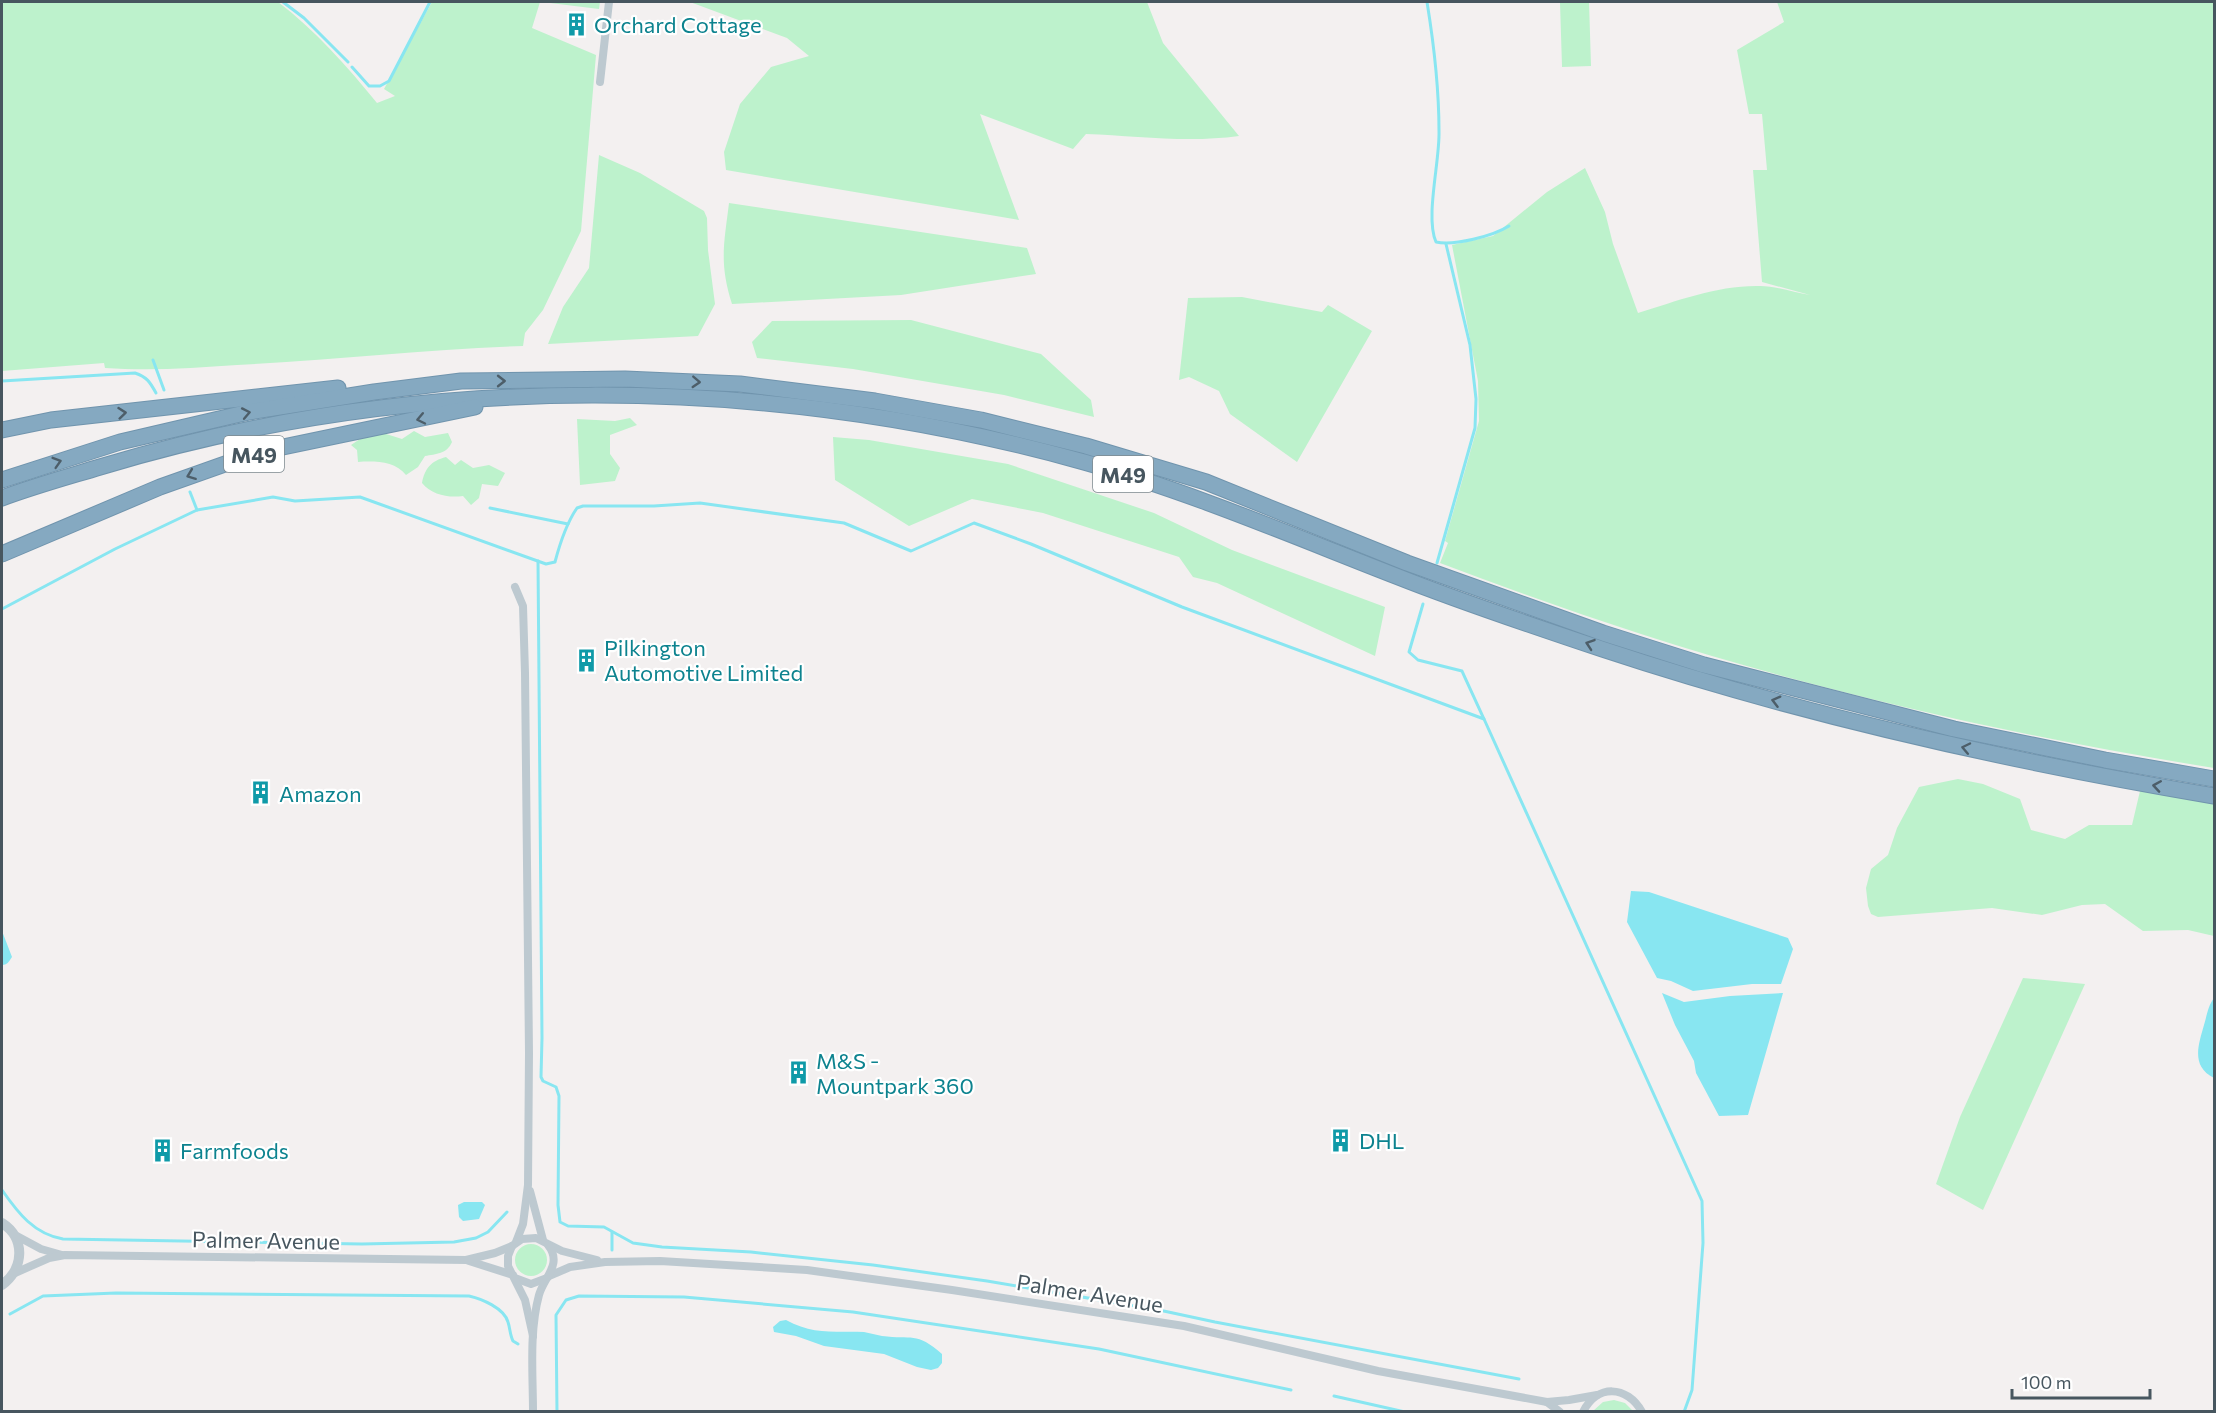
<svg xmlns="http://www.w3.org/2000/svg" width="2216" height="1413" viewBox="0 0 2216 1413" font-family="Commissioner,sans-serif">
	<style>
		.green { fill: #bdf2cc }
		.water { fill: #88e6f1 }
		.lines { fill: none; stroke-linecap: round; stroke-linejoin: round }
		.stream { stroke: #88e6f1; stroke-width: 3 }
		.motorway-casing { stroke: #7094ad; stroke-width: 17 }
		.minor { stroke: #bdc9d0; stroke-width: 8 }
		.tertiary { stroke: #bdc9d0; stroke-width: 10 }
		.motorway { stroke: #85a9c1; stroke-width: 15 }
		.oneway { stroke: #4d5e69 }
		.labels { text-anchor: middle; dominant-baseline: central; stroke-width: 4.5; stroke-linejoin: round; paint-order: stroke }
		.shield { fill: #fff; stroke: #7e898f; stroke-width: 1.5 }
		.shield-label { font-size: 21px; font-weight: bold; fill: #47565f }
		.culture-label { font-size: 22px; fill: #0d838f; stroke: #fff; text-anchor: start }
		.street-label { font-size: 22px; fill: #47565f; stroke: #fff }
	</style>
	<rect width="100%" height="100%" fill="#f3f0f0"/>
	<g class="green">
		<path d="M2,2H278C315,30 347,66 377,103L395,96L384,89L432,2H540L532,28L596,55L581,231L543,310L525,333L523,346C428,349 333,360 237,365C193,368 150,371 105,368L104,363L2,371Z"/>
		<polygon points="542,2 600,2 599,9"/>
		<path d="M690,2H1147L1163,43L1239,136C1188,143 1137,136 1086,134L1073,149L980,114L1019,220L726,170L724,152L740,104L771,67L809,56L787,38Z"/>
		<polygon points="1560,2 1589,2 1591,66 1562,67"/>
		<path d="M1777,2H2214V768C2021,737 1828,694 1641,634C1573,612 1506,588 1440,563L1448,543L1445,541L1479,421L1478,381L1452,245L1493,236L1547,192L1585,168L1605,212L1613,244L1638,313C1677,301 1718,285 1760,286C1777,286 1794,293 1810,295L1762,282L1753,170H1767L1762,114H1749L1737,50L1784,22Z"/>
		<polygon points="599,155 640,173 704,211 707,218 708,250 715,304 698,336 548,344 563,307 589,268"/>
		<path d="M729,203L1027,248L1036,274L901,295L732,304C719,263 724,244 729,203Z"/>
		<polygon points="1242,297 1322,312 1328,305 1372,331 1297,462 1230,414 1219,391 1189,377 1179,380 1188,298"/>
		<polygon points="911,320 1041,354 1091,400 1094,417 1004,395 853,369 757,358 752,342 772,321"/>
		<polygon points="630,418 637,425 610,435 610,454 620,468 615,481 580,485 577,419 615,421"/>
		<path d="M414,431L425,437L448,433L452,442C447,454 436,454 425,456L418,467L406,475C395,461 375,461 358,462L357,450L351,445L360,439L383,433L402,439Z"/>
		<polygon points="833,437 869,440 1008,464 1154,513 1232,550 1385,607 1375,656 1217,583 1193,577 1179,557 1043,513 972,499 909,526 835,480"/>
		<path d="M446,457L455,465L461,460L473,468L489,465L505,473L498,486L482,484L479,498L471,505L463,496C448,498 432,495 422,483C425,468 431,461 446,457Z"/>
		<polygon points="1958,779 1983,784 2020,799 2031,830 2065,839 2089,825 2132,825 2140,791 2214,804 2214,936 2188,930 2143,931 2105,904 2082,905 2042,915 1992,908 1878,917 1871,914 1868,906 1866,888 1871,869 1888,855 1897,828 1919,787"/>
		<polygon points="2023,978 2085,984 1983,1210 1936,1184 1960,1117"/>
		<circle cx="531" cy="1260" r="16"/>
		<polygon points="1614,1400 1625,1403 1633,1411 1593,1411 1603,1402"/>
	</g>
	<g class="water">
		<polygon points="1631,891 1649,892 1788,938 1793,949 1781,984 1752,984 1693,991 1671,981 1657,978 1627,922"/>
		<path d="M2,931L12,957C9,961 8,965 2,965Z"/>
		<polygon points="1662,993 1684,1002 1730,996 1783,993 1748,1115 1719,1116 1696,1073 1694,1061 1675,1025"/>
		<path d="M2214,998V1078C2191,1066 2198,1046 2204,1025C2207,1015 2208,1006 2214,998Z"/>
		<polygon points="464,1202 482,1202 485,1205 479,1219 463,1221 459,1217 458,1205"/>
		<path d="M786,1320C813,1335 835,1331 864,1332C870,1333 876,1335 882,1336C912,1340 916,1331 942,1354V1363L938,1368L931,1370L917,1367L884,1354L824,1346L796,1336L774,1332L773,1327L780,1321Z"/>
	</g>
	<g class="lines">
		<g class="stream">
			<polyline points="283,2 304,18 348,62"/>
			<path d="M1427,2C1434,45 1439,87 1439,131C1440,161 1425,217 1436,242C1454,246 1493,236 1509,226"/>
			<polyline points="352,67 369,86 380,86 389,81 430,2"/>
			<polyline points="153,360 164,390"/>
			<path d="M2,381L135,373C147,377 150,382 156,393"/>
			<polyline points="190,492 197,510"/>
			<polyline points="490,508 568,524"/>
			<polyline points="538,561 542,1038 541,1077 543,1081 556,1087 559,1096 558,1205 560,1222 568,1226 604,1227 633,1243 662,1247 751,1252 873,1265 987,1281 1159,1310 1215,1322 1519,1379"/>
			<polyline points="1437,563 1475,428 1476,399 1470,345 1446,244"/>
			<polyline points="1423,604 1409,652 1418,660 1462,671 1484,719"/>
			<path d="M2,609L115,549L197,510L273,497L295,501L360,497L546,564L555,562C560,543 566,524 577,508L583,506H654L700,503L844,523L911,551L974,523L1031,544L1182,607L1484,719L1702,1201L1703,1243L1692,1390L1684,1412"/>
			<path d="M2,1190C18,1213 34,1234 63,1239L362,1244L454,1242L476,1238L488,1232L507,1212"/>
			<polyline points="612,1232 612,1250"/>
			<path d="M10,1314L43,1296L116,1293L469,1296C482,1299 504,1308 508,1322C510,1328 510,1335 513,1341L518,1344"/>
			<polyline points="1334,1396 1405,1412"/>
			<polyline points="557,1412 556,1315 566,1300 579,1296 684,1297 853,1312 1099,1349 1291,1390"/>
		</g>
		<defs>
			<g id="motorway">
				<polyline points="2,430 51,420 338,388"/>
				<polyline points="2,480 120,442 249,412 374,392 461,381 625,379 740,384 875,401 981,420 1086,446 1206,482 1407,563 1603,633 1704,665 1954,729 2105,760 2214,779"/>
				<path d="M2,498C34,486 67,477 100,467C417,371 766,373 1084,462C1191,492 1293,536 1396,576C1464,603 1533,626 1602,649C1801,715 2007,761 2214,796"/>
				<polyline points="2,554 160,487 259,452 475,407"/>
			</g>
		</defs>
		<use href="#motorway" class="motorway-casing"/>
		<g class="minor">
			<polyline points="600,82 609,2"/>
			<polyline points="515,587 523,606 525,673 529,1053 528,1185 523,1224 516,1242"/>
			<polyline points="530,1191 543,1240"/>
			<polyline points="15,1235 41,1249 62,1255"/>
			<polyline points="469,1261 513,1275"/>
			<polyline points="15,1273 49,1258 65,1255 466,1260 495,1253 512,1246"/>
			<polyline points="549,1276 570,1267 605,1262 660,1261 807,1270 952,1290 1184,1326 1378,1371 1547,1402 1560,1412"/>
			<polyline points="515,1278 531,1284 547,1278"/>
			<polyline points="533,1336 525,1300 508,1266 508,1256 512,1246 522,1239 536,1238 562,1251 597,1260"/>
			<polyline points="1547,1402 1569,1400 1597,1395"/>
			<path d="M533,1412C533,1374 529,1332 539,1295C544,1277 563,1264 548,1245"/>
			<path d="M1583,1412C1597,1384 1627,1385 1642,1412"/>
		</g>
		<path class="tertiary" d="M2,1223C26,1238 24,1269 2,1285"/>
		<use href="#motorway" class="motorway"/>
	</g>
	<defs><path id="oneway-chevron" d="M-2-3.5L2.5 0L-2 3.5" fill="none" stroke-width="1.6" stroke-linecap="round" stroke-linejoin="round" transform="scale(1.5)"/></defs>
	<g class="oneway">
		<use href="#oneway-chevron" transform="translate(501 381)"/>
		<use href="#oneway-chevron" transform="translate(696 382) rotate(3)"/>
		<use href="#oneway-chevron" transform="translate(122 413) rotate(-6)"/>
		<use href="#oneway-chevron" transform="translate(246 413) rotate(-11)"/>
		<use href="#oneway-chevron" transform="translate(421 419) rotate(168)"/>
		<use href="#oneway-chevron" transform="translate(57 462) rotate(-17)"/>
		<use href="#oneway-chevron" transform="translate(191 475) rotate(159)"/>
		<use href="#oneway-chevron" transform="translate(1590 644) rotate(-161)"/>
		<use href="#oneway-chevron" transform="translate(1776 701) rotate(-165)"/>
		<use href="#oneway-chevron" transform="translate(1966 748) rotate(-168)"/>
		<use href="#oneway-chevron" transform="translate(2157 786) rotate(-171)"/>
	</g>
	<defs>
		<symbol id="building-bare" viewBox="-9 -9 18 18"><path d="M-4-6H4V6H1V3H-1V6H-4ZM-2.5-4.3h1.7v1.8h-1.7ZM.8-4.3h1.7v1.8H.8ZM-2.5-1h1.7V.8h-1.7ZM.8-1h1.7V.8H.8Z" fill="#0f9aa8" stroke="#fff" stroke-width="2.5" paint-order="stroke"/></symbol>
	</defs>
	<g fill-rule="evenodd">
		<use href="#building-bare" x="560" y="8" width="33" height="33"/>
		<use href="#building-bare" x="570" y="644" width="33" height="33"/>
		<use href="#building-bare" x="244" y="776" width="33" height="33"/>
		<use href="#building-bare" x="782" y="1056" width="33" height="33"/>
		<use href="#building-bare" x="1324" y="1124" width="33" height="33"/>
		<use href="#building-bare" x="146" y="1134" width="33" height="33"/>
	</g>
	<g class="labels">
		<g class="shield">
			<rect x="224" y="436" width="60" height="36" rx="4.5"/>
			<rect x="1093" y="456" width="60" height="36" rx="4.5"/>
		</g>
		<g class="shield-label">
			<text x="254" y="454">M49</text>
			<text x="1123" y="474">M49</text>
		</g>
		<g class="culture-label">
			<text x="594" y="24">Orchard Cottage</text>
			<text x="604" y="647">Pilkington<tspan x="604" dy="25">Automotive Limited</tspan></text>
			<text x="279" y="793">Amazon</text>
			<text x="816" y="1060">M&amp;S -<tspan x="816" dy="25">Mountpark 360</tspan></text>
			<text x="1359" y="1140">DHL</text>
			<text x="180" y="1150">Farmfoods</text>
		</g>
		<g class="street-label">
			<text transform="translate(266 1240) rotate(1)">Palmer Avenue</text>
			<text transform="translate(1090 1293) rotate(9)">Palmer Avenue</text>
		</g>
	</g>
	<rect width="2216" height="1413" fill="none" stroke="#47565f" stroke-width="6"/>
	<path d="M2012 1389v9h138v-9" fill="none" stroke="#47565f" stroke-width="3"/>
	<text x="2021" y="1389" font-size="18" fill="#47565f" stroke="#ffffff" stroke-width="4.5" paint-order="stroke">100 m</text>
</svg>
